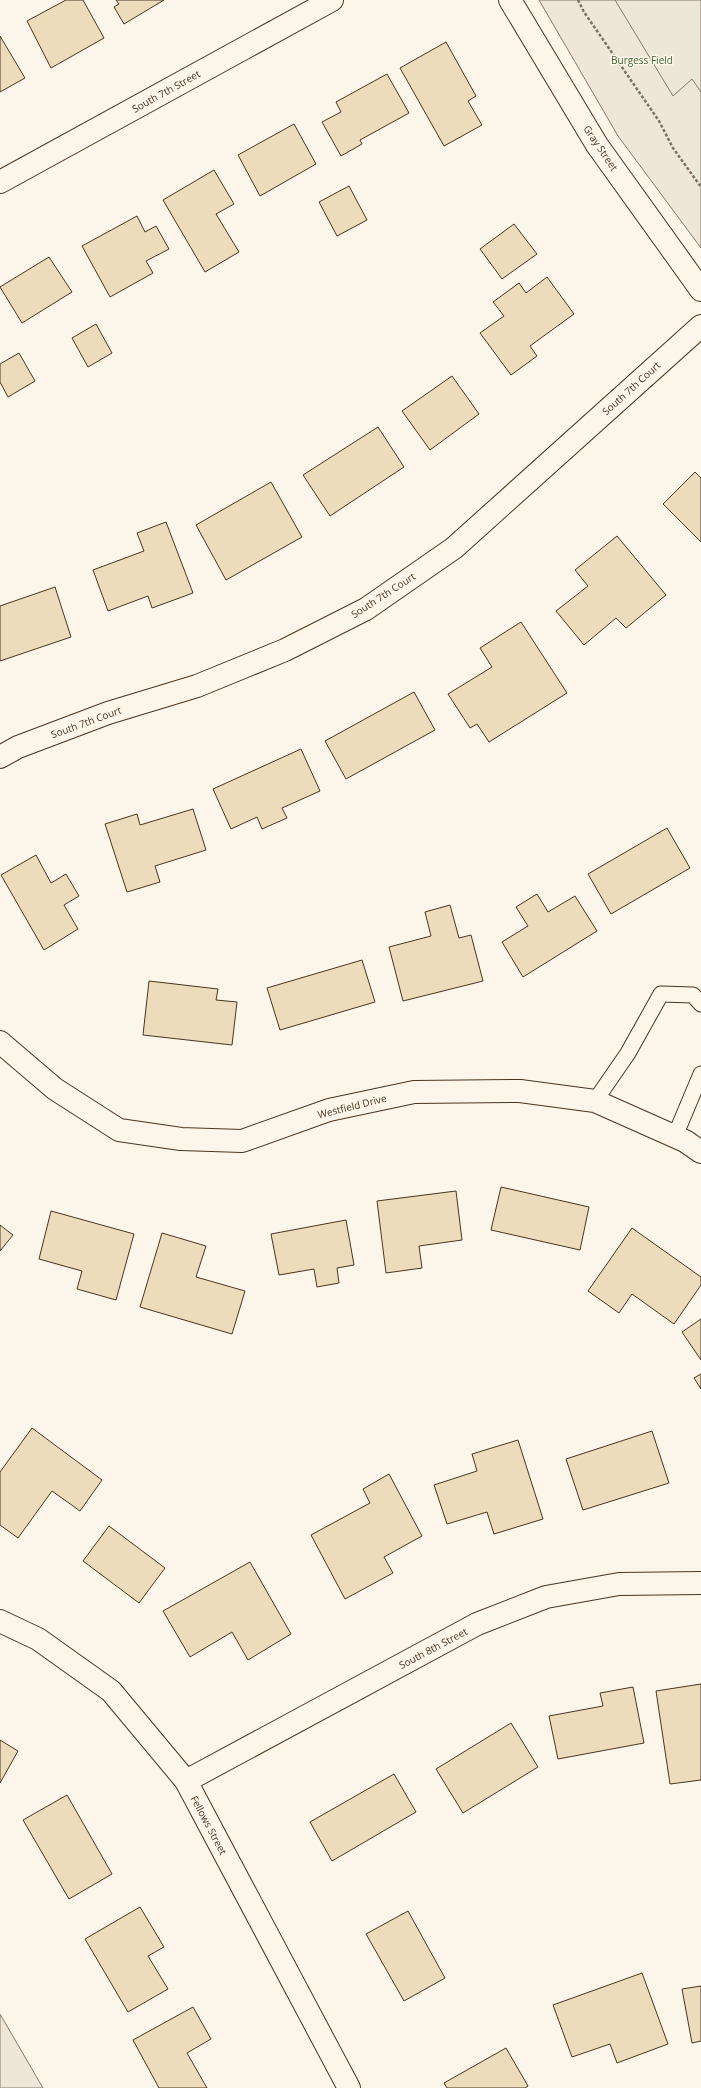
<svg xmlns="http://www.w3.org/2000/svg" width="701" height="2088" viewBox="0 0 701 2088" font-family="'Open Sans',sans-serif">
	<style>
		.green { fill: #ede6d9; stroke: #887966 }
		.parking { fill: #ede7d9; stroke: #887966 }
		.building { fill: #ecdcbc; stroke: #4a3520 }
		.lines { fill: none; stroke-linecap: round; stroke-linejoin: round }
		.service-casing { stroke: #4a3520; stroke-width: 17 }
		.minor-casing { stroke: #4a3520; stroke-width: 24 }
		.path { stroke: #7f6f5c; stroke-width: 2.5; stroke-dasharray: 3 2; stroke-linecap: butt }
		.service { stroke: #fbf6e9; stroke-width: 15 }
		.minor { stroke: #fbf6e9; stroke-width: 22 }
		.labels { text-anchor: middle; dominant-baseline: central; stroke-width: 3; stroke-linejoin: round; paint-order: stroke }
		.park-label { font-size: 10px; fill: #436837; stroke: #fbf6e9 }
		.street-label { font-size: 10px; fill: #4a3520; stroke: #fbf6e9 }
	</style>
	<rect width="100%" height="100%" fill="#fbf6e9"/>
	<g class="green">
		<polygon points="539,0 701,0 701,248 618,136"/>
		<polygon points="0,2014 43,2088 0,2088"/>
	</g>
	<polygon class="parking" points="615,0 701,0 701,92 692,79 673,96"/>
	<g class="building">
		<polygon points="66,0 83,0 104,38 51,68 27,21"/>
		<polygon points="116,0 164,0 124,24 114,7 119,4"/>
		<polygon points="0,36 25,78 0,92"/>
		<polygon points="446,42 476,96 468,101 482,125 444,146 400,68"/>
		<polygon points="387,74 409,113 360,140 362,144 341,156 322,122 341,112 336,102"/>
		<polygon points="294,124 316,164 260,196 238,155"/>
		<polygon points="214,170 234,204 216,214 239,252 205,272 163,200"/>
		<polygon points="349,186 367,220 337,236 319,202"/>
		<polygon points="137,216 145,232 156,226 169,249 146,261 153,273 110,297 82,246"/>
		<polygon points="514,224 537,254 502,279 480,249"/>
		<polygon points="49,257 72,292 22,323 0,287"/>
		<polygon points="547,277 574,314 530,346 537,356 511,375 480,333 504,316 493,302 519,283 526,293"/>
		<polygon points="96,324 112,353 88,367 72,338"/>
		<polygon points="19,353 35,381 8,397 0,382 0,364"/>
		<polygon points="452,376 479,414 430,450 402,411"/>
		<polygon points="378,427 404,467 330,516 303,475"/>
		<polygon points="695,472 701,478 701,542 663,504"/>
		<polygon points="271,482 302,537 226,580 196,525"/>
		<polygon points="166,522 193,593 152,608 148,596 108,611 93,570 144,551 137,533"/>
		<polygon points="617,536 666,595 626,628 616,618 584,645 556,611 588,586 575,570"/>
		<polygon points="55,587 71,637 0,661 0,606"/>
		<polygon points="521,622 567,693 489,742 477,724 470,728 448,694 492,667 480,648"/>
		<polygon points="414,692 435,730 346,779 325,741"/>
		<polygon points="301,749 320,791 282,808 287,818 262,829 257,817 231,829 213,789"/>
		<polygon points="193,809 206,850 155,866 160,882 127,892 105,824 137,814 140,825"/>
		<polygon points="667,828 690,868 611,914 588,874"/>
		<polygon points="36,855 51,883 66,874 79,896 64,905 78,929 44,950 1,875"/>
		<polygon points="537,894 548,912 575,896 597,931 523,977 502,942 528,926 516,907"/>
		<polygon points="450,905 459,938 471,935 483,981 403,1001 389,947 431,936 425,912"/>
		<polygon points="362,960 375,1002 280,1030 267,988"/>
		<polygon points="149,981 218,989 216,1000 237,1002 232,1045 143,1035"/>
		<polygon points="501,1187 589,1207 580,1250 491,1230"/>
		<polygon points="456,1191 462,1240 419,1246 422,1268 386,1273 377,1201"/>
		<polygon points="51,1211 134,1234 116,1300 77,1289 82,1271 39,1259"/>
		<polygon points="346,1220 354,1265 337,1268 339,1283 317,1287 314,1269 279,1275 271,1234"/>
		<polygon points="0,1225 13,1235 0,1251"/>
		<polygon points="632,1228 701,1277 701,1285 674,1324 632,1294 619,1313 588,1291"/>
		<polygon points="162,1233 206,1246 196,1277 245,1291 232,1334 140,1307"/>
		<polygon points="701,1319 701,1360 682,1332"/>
		<polygon points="701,1374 701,1389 694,1378"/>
		<polygon points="32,1428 102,1480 80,1511 52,1491 18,1538 0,1525 0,1472"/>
		<polygon points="652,1431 669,1483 583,1510 566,1459"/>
		<polygon points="518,1440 543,1519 494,1534 487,1512 447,1524 434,1485 477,1471 472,1454"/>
		<polygon points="389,1474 422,1536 384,1557 393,1573 345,1599 311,1535 370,1503 363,1489"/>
		<polygon points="109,1526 165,1568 139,1603 83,1561"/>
		<polygon points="250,1562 291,1634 248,1660 232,1632 190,1657 163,1611"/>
		<polygon points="701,1684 701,1780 670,1784 656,1691"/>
		<polygon points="633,1687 644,1743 558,1759 549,1716 603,1706 600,1693"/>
		<polygon points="511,1723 538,1767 463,1813 436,1769"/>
		<polygon points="0,1740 18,1751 0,1783"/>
		<polygon points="394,1774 416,1812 332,1861 310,1822"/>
		<polygon points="67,1795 112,1874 69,1899 23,1820"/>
		<polygon points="140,1907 164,1947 148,1956 168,1989 128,2012 85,1939"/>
		<polygon points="408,1911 445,1978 404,2001 366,1934"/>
		<polygon points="642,1973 668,2044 617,2063 610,2044 572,2057 553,2005"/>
		<polygon points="701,1986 701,2041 692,2043 682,1989"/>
		<polygon points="193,2007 211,2039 187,2053 207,2088 159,2088 133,2040"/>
		<polygon points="506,2048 528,2086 525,2088 447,2088 444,2083"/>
	</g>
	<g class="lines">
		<defs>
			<g id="service">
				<polyline points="595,1101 628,1053 661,994 693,995 701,1004"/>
				<polyline points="675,1136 701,1074"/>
			</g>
			<g id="minor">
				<polyline points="510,0 597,145 701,290"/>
				<polyline points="0,182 332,0"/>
				<polyline points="0,757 18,747 108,713 197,686 285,650 366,609 454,548 701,326"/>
				<polyline points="0,1042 55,1089 119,1130 181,1139 242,1141 329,1110 414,1092 520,1091 595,1101 685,1141 701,1152"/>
				<polyline points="0,1621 38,1639 111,1691 186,1781 349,2088"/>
				<polyline points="186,1781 477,1624 546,1597 619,1584 701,1583"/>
			</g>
		</defs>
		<use href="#service" class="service-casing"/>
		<use href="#minor" class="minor-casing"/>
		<polyline class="path" points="578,0 584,12 659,121 673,148 701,187"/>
		<use href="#service" class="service"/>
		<use href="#minor" class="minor"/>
	</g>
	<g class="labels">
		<g class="park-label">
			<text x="642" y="60">Burgess Field</text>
		</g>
		<g class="street-label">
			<text transform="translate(166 91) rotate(-29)">South 7th Street</text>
			<text transform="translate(601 148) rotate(56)">Gray Street</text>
			<text transform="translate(631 388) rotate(-42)">South 7th Court</text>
			<text transform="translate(383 595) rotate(-33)">South 7th Court</text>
			<text transform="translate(86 722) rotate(-20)">South 7th Court</text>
			<text transform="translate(352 1106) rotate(-14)">Westfield Drive</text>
			<text transform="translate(433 1648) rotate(-28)">South 8th Street</text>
			<text transform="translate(209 1825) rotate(62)">Fellows Street</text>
		</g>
	</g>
</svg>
